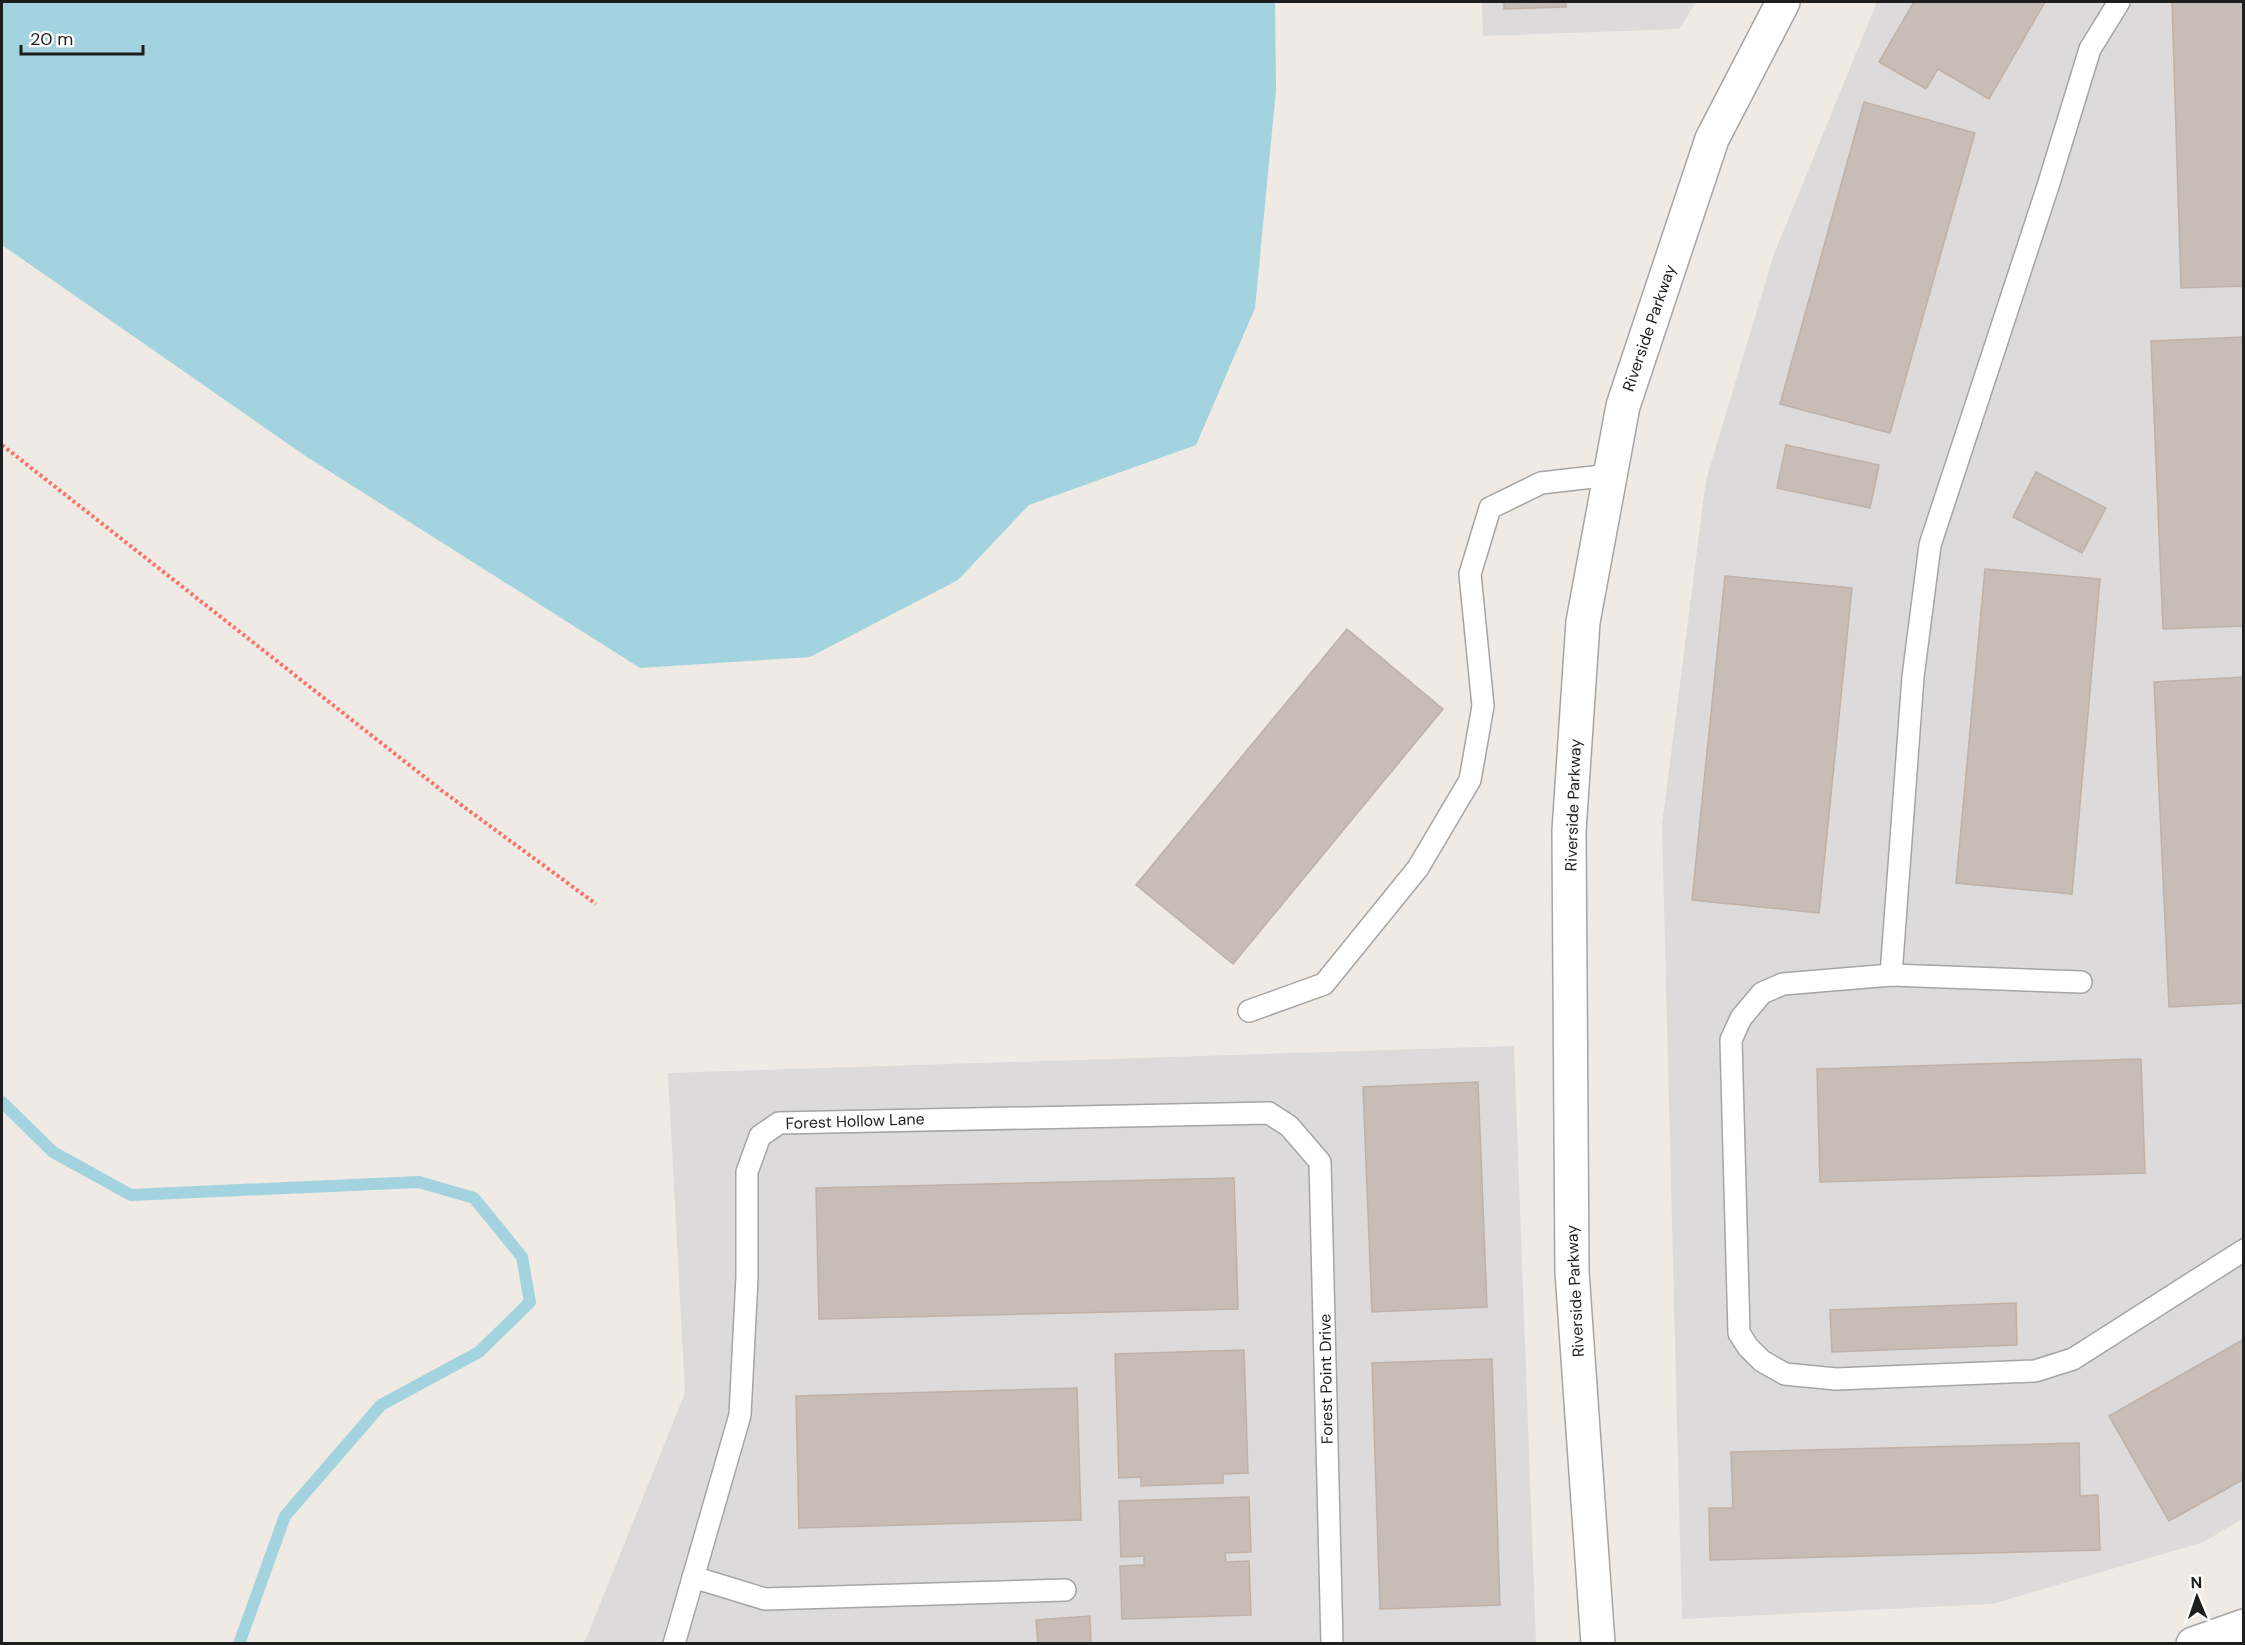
<svg xmlns="http://www.w3.org/2000/svg" width="2245" height="1645" viewBox="0 0 2245 1645" font-family="'DM Sans',sans-serif">
	<style>
		.residential { fill: #dcdada }
		.water { fill: #a2d3de }
		.lines { fill: none; stroke-linecap: round; stroke-linejoin: round }
		.stream { stroke: #a2d3de; stroke-width: 12 }
		.building { fill: #c7bdb6; stroke: #c1b0a5; stroke-width: 1.5 }
		.lane-casing { stroke: #a5a5a5; stroke-width: 24 }
		.street-casing { stroke: #a5a5a5; stroke-width: 36 }
		.path { stroke: #fd6f66; stroke-width: 4; stroke-dasharray: 3 3; stroke-linecap: butt }
		.lane { stroke: #fff; stroke-width: 21 }
		.street { stroke: #fff; stroke-width: 33 }
		.labels { text-anchor: middle; dominant-baseline: central; stroke-width: 4.5; stroke-linejoin: round; paint-order: stroke }
		.street-label { font-size: 16px; fill: #1e1e1e; stroke: #fff }
	</style>
	<rect width="100%" height="100%" fill="#efeae3"/>
	<g class="residential">
		<polygon points="1482,2 1696,2 1679,29 1483,36"/>
		<polygon points="1877,2 2243,2 2243,1518 2204,1542 1992,1604 1682,1619 1662,825 1706,480 1774,254"/>
		<polygon points="1514,1046 1536,1643 581,1644 586,1639 685,1393 668,1073"/>
	</g>
	<polygon class="water" points="2,2 1275,2 1276,90 1255,308 1196,445 1029,505 958,580 810,657 640,668 307,457 2,245"/>
	<g class="lines">
		<polyline class="stream" points="2,1102 53,1152 131,1195 419,1182 474,1198 522,1257 530,1302 479,1352 381,1405 285,1516 239,1644"/>
	</g>
	<g class="building">
		<polygon points="1504,2 1566,2 1566,7 1504,9"/>
		<polygon points="1914,2 2045,2 1989,99 1938,69 1926,89 1879,62"/>
		<polygon points="2172,2 2244,2 2244,286 2181,288"/>
		<polygon points="1864,102 1975,133 1890,433 1780,404"/>
		<polygon points="2244,337 2244,626 2163,629 2151,341"/>
		<polygon points="1786,445 1879,465 1870,508 1777,488"/>
		<polygon points="2036,472 2106,508 2082,553 2013,517"/>
		<polygon points="1985,569 2100,579 2072,894 1956,883"/>
		<polygon points="1725,576 1852,588 1819,913 1692,900"/>
		<polygon points="1347,629 1443,709 1233,964 1136,885"/>
		<polygon points="2244,677 2244,1003 2169,1007 2154,682"/>
		<polygon points="2141,1059 2145,1173 1820,1182 1817,1069"/>
		<polygon points="1478,1082 1487,1307 1372,1312 1363,1087"/>
		<polygon points="1234,1178 1238,1309 819,1319 816,1188"/>
		<polygon points="2016,1303 2017,1345 1832,1352 1830,1310"/>
		<polygon points="2244,1339 2244,1479 2169,1521 2109,1416"/>
		<polygon points="1244,1350 1248,1473 1223,1474 1223,1483 1141,1486 1141,1477 1119,1478 1115,1354"/>
		<polygon points="1492,1359 1500,1605 1380,1609 1372,1363"/>
		<polygon points="1077,1388 1081,1520 799,1528 796,1396"/>
		<polygon points="2079,1443 2080,1496 2098,1495 2100,1550 1710,1560 1709,1508 1733,1508 1731,1452"/>
		<polygon points="1249,1497 1251,1552 1225,1553 1226,1562 1249,1561 1251,1615 1122,1619 1120,1566 1144,1565 1144,1556 1121,1557 1119,1501"/>
		<polygon points="1090,1616 1091,1644 1038,1644 1036,1620"/>
	</g>
	<g class="lines">
		<defs>
			<g id="lane">
				<polyline points="1891,975 1913,677 1930,545 2048,186 2090,49 2119,2"/>
				<polyline points="2081,982 1891,975 1783,984 1762,993 1741,1018 1731,1040 1739,1333 1748,1347 1762,1361 1785,1374 1836,1379 2035,1371 2073,1359 2244,1250"/>
				<polyline points="1249,1011 1324,984 1418,868 1470,780 1483,706 1470,574 1490,508 1541,483 1610,475"/>
				<polyline points="693,1577 765,1599 1065,1590"/>
				<polyline points="674,1644 740,1415 747,1277 747,1172 760,1136 779,1123 1269,1113 1289,1126 1320,1162 1332,1644"/>
			</g>
			<g id="street">
				<polyline points="1598,1644 1572,1272 1569,831 1583,622 1623,406 1712,139 1783,2"/>
				<polyline points="2193,1644 2244,1626"/>
			</g>
		</defs>
		<use href="#lane" class="lane-casing"/>
		<use href="#street" class="street-casing"/>
		<polyline class="path" points="2,445 441,790 596,904"/>
		<use href="#lane" class="lane"/>
		<use href="#street" class="street"/>
	</g>
	<g class="labels">
		<g class="street-label">
			<text transform="translate(1649 328) rotate(-71)">Riverside Parkway</text>
			<text transform="translate(1573 805) rotate(-88)">Riverside Parkway</text>
			<text transform="translate(855 1121) rotate(-2)">Forest Hollow Lane</text>
			<text transform="translate(1575 1291) rotate(-93)">Riverside Parkway</text>
			<text transform="translate(1326 1379) rotate(-91)">Forest Point Drive</text>
		</g>
	</g>
	<rect width="2245" height="1645" fill="none" stroke="#1e1e1e" stroke-width="6"/>
	<g transform="translate(2197 1597) rotate(358)" stroke="#ffffff" stroke-width="4.5" paint-order="stroke">
	<path d="M0-4.5L10 22L0 15L-10 22Z" fill="#1e1e1e"/>
	<text y="-9" font-size="16" font-weight="bold" text-anchor="middle" fill="#1e1e1e">N</text>
	</g>
	<path d="M21 45v9h122v-9" fill="none" stroke="#1e1e1e" stroke-width="3"/>
	<text x="30" y="45" font-size="18" fill="#1e1e1e" stroke="#ffffff" stroke-width="4.5" paint-order="stroke">20 m</text>
</svg>
